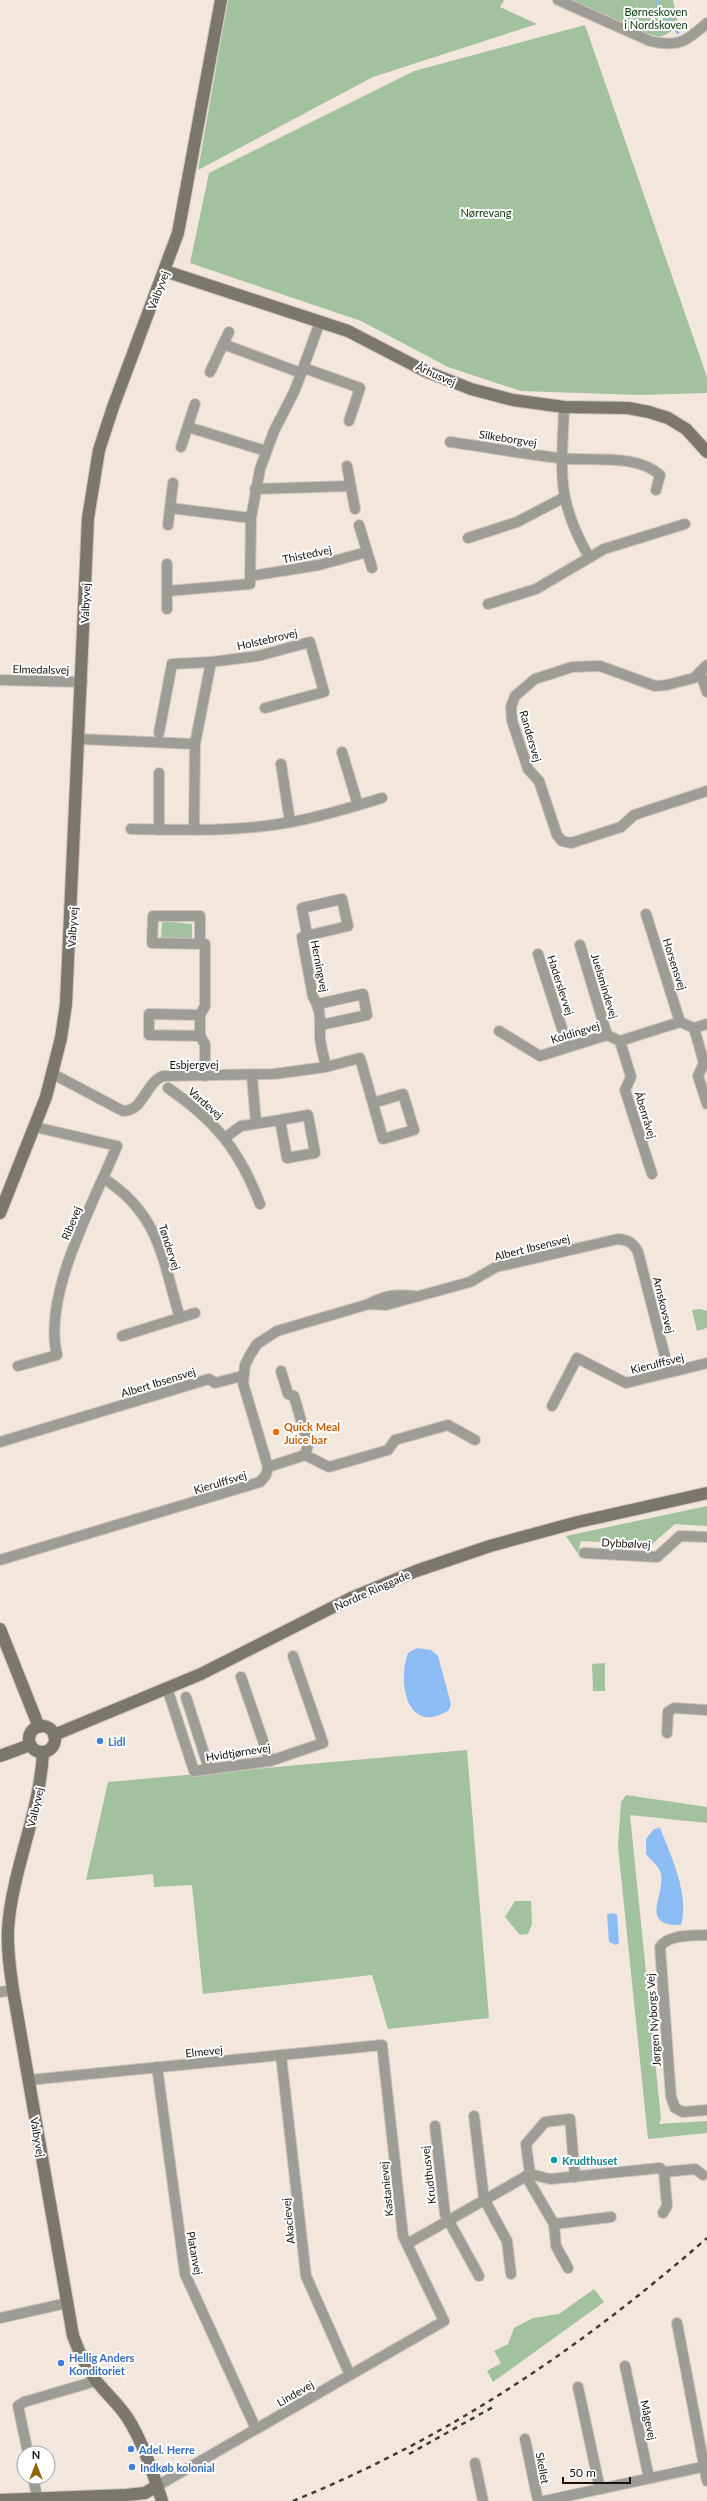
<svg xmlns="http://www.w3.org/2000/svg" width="707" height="2501" viewBox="0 0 707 2501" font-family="Lato,sans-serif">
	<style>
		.green { fill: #a2c29e }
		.water { fill: #8cbcf4 }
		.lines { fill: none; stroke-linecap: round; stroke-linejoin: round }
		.stream { stroke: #8cbcf4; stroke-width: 2.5 }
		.street-casing { stroke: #cfc4bc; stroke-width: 12 }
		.secondary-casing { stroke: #cfc4bc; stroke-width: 14 }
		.street { stroke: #9e9c96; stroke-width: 10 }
		.secondary { stroke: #7b776f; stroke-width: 12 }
		.rail { stroke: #413c38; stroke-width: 2.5; stroke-dasharray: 5 5; stroke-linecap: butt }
		.food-dot { fill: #e8710a; stroke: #fff; stroke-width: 1.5 }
		.shop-dot { fill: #3f7fe0; stroke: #fff; stroke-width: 1.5 }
		.culture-dot { fill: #0f9aa8; stroke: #fff; stroke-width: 1.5 }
		.labels { text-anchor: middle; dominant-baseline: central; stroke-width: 4; stroke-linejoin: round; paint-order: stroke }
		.park-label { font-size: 11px; fill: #023901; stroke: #fff }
		.street-label { font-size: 11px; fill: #15110e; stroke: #fff }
		.food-label { font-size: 11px; font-weight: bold; fill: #c56008; stroke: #fff; text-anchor: start }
		.shop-label { font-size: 11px; font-weight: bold; fill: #366cbe; stroke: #fff; text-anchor: start }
		.culture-label { font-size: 11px; font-weight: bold; fill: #0d838f; stroke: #fff; text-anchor: start }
	</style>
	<rect width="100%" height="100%" fill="#f2e6dd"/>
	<g class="green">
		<polygon points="228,0 504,0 500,7 537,24 373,77 198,170"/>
		<path d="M570,0H673C677,23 684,27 660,37L640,32Z"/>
		<polygon points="585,25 707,377 707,393 640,395 521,391 448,367 361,321 190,263 209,173 414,71"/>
		<polygon points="162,921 192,924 192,940 161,940"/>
		<polygon points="700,1309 707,1311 707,1328 697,1331 692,1310"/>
		<polygon points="707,1506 707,1526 675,1524 651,1545 581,1541 578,1554 566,1536"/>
		<polygon points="605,1663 605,1691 593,1691 592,1664"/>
		<polygon points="467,1750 489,2018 388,2029 372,1975 203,1994 192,1885 154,1887 153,1874 86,1880 108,1782"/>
		<polygon points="626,1795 707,1807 707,1823 630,1815 661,2119 659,2124 707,2121 707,2133 648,2139 618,1846 621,1802"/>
		<polygon points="515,1901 531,1901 532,1924 528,1934 520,1935 505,1917"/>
		<polygon points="594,2289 604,2302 493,2382 487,2371 501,2363 494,2351 508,2344 514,2328 533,2318 559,2314"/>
	</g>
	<g class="water">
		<path d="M417,1648L431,1650L438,1656L451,1704L449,1710C407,1737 397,1682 408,1653Z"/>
		<path d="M660,1828C671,1856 690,1896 681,1925C639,1926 665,1896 661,1874C660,1867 651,1860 646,1854V1839L654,1829Z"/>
		<polygon points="610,1913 617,1914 619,1943 616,1945 609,1942 607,1915"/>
	</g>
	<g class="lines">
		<polyline class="stream" points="657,0 659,10 678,33"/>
		<defs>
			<g id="street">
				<path d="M558,0L650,41C678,48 687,41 707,23"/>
				<polyline points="223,344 301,373"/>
				<polyline points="304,368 360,388 349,421"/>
				<polyline points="210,372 229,332"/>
				<path d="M564,407C562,471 555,498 589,557"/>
				<polyline points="188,427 266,451"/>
				<path d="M450,442C487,447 523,454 560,458C590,462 636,453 660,475L656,490"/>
				<polyline points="181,447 195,404"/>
				<polyline points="347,466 355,509"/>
				<polyline points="255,489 350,486"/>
				<polyline points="170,508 251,518"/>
				<polyline points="168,525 173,483"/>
				<polyline points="359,525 372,568"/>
				<polyline points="468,538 517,522 563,498"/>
				<polyline points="167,564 167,609"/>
				<polyline points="251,576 319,565 367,552"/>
				<polyline points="167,591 250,584 251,518 260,469 274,431 295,390 320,322"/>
				<polyline points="488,604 536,589 604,549 685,524"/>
				<polyline points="707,665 694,678 667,685 655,686 600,666 572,667 535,679 515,696 511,707 512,721 528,769 539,781 557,835 562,841 571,843 621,827 634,815 707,791"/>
				<polyline points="700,672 707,692"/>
				<polyline points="0,680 82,682"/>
				<polyline points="159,733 172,664 211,662"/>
				<polyline points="79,739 195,744 211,662 258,656 310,642 324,692 265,708"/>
				<polyline points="342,752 358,805"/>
				<polyline points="281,764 290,822"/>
				<path d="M131,829C184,830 238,832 291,822C322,817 352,807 382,798"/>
				<polyline points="159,830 159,773"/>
				<polyline points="194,830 195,744"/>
				<polyline points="646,914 680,1022"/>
				<path d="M307,935L302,908L342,899L348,926L302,937L313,997C321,1008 320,1019 320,1033C319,1043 324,1056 326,1067"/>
				<polyline points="200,944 200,916 153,916 152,943 205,944 205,1006 200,1015 200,1036 205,1044 205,1076"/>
				<polyline points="580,945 607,1035"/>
				<polyline points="538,954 568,1047"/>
				<polyline points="318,1004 363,994 367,1015 321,1025"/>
				<polyline points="200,1015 149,1014 149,1035 200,1036"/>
				<polyline points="694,1028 704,1063 698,1076 707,1104"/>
				<polyline points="499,1031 540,1056 607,1035 620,1041 680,1022 694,1028 707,1024"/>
				<polyline points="620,1041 631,1077 625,1090 652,1174"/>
				<path d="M53,1074L123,1111C144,1111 145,1083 163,1076L274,1074L326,1067L360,1058L383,1139L414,1130L403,1094L373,1103"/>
				<polyline points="252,1076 256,1123"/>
				<path d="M168,1088C215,1120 240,1151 260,1204"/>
				<polyline points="226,1137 241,1126 280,1120 287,1158 315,1153 308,1115 280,1120"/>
				<path d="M103,1178C160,1214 162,1259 180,1318"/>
				<path d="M369,1304L386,1305L470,1282L496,1267L618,1239C629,1240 633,1243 638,1252L669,1372"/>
				<polyline points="122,1336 195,1313"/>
				<path d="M18,1366L57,1355C42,1295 94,1202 117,1146L35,1127"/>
				<polyline points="281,1371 288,1394 294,1396 308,1445 305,1455"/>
				<polyline points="552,1406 577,1358 626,1383 707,1363"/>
				<polyline points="0,1442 209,1379 215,1383 242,1376"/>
				<polyline points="268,1467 305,1455 329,1467 388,1450 395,1440 448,1425 475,1440"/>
				<polyline points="584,1553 657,1557 680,1536 707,1537"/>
				<path d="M0,1560L260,1482L266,1475L268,1467L243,1383L245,1365L250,1355L257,1344L277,1331L369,1304C384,1295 397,1294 414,1296"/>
				<polyline points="241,1677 270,1761"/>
				<polyline points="167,1688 194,1771 270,1761 323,1743 293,1656"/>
				<polyline points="186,1697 209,1769"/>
				<polyline points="667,1733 668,1712 674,1708 707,1710"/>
				<path d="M707,1935C692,1936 668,1934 660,1947L671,2097L675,2108L683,2112L707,2110"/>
				<polyline points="0,1992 13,1990"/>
				<polyline points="281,2055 306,2276 350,2375"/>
				<polyline points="157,2067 185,2274 256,2429"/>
				<polyline points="29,2080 382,2045 403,2236 444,2321 157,2486"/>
				<polyline points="474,2116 484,2199 507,2241 511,2274"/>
				<polyline points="435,2126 445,2214 479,2276"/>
				<polyline points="530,2174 526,2144 545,2122 570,2119 575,2177"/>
				<polyline points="526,2176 554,2224 556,2246 568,2268"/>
				<polyline points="663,2213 667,2206 664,2172"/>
				<polyline points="554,2224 611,2217"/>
				<polyline points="407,2244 530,2174 550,2179 660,2168 664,2172 695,2169 703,2175"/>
				<polyline points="0,2318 67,2303"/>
				<polyline points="677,2323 707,2481"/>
				<polyline points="625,2366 649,2478"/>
				<polyline points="578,2387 600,2489"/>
				<polyline points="525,2439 538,2501"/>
				<polyline points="28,2453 18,2406 24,2402 96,2381"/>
				<polyline points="475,2463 483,2501"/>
				<polyline points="33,2477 37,2497"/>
				<polyline points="544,2501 707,2466"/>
			</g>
			<g id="secondary">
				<polyline points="165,271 348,331 425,371 471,389 513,400 564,407 628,408 649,412 668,418 686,429 707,452"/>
				<polyline points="0,1213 46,1097 61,1038 66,1004 88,518 99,450 113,407 178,233 221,0"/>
				<polyline points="0,1629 39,1727"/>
				<circle cx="42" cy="1739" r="13"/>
				<polyline points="54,1735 201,1674 351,1598 416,1571 490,1546 578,1522 707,1493"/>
				<path d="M43,1752C40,1813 12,1870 8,1929C7,1950 10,1970 13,1990L73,2336C79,2352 86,2368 97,2382C107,2394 118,2404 127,2417C143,2442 153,2473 162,2501"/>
				<polyline points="0,1756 30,1745"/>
				<polyline points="0,2500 126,2495 145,2493 157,2486"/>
			</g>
		</defs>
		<use href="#street" class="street-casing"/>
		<use href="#secondary" class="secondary-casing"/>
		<use href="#street" class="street"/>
		<use href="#secondary" class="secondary"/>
		<g class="rail">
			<polyline points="409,2454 493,2407"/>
			<path d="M293,2501C450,2437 580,2349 707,2238"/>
		</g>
	</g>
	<circle class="food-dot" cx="276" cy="1432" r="4"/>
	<g class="shop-dot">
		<circle cx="100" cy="1741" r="4"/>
		<circle cx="61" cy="2363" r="4"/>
		<circle cx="131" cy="2449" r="4"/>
		<circle cx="132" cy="2467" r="4"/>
	</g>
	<circle class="culture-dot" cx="554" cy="2160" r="4"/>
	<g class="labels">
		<g class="park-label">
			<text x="656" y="11">Børneskoven<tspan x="656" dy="13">i Nordskoven</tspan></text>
			<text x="486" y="212">Nørrevang</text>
		</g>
		<g class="street-label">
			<text transform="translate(158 290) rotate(-69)">Valbyvej</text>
			<text transform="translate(436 374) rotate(24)">Århusvej</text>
			<text transform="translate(508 438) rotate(9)">Silkeborgvej</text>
			<text transform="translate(307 554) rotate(-12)">Thistedvej</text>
			<text transform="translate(85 603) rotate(-88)">Valbyvej</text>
			<text transform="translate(267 639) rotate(-13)">Holstebrovej</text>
			<text transform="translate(41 669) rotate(1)">Elmedalsvej</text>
			<text transform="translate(531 736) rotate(74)">Randersvej</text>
			<text transform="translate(72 927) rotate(-87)">Valbyvej</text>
			<text transform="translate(675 964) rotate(72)">Horsensvej</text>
			<text transform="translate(320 966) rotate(79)">Herningvej</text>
			<text transform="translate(561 985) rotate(72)">Haderslevvej</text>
			<text transform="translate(605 986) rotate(73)">Juelsmindevej</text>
			<text transform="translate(575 1032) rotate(-17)">Koldingvej</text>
			<text x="194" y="1064">Esbjergvej</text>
			<text transform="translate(206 1103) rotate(41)">Vardevej</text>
			<text transform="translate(646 1115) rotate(73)">Åbenråvej</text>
			<text transform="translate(71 1223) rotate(-68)">Ribevej</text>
			<text transform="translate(170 1247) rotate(72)">Tøndervej</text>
			<text transform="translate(532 1247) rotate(-14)">Albert Ibsensvej</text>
			<text transform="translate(664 1305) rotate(76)">Arnskovsvej</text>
			<text transform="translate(657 1363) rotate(-14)">Kierulffsvej</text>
			<text transform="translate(158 1382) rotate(-17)">Albert Ibsensvej</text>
			<text transform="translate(220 1482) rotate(-17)">Kierulffsvej</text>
			<text transform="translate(626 1543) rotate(3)">Dybbølvej</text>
			<text transform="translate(372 1590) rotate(-24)">Nordre Ringgade</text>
			<text transform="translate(238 1752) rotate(-9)">Hvidtjørnevej</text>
			<text transform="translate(35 1807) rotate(-77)">Valbyvej</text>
			<text transform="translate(653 2020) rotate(-94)">Jørgen Nyborgs Vej</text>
			<text transform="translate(204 2051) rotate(-6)">Elmevej</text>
			<text transform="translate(38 2137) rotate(80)">Valbyvej</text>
			<text transform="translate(428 2175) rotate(-97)">Krudthusvej</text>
			<text transform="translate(386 2189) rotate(-96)">Kastanievej</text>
			<text transform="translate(288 2221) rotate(-96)">Akacievej</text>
			<text transform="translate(195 2253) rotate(79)">Platanvej</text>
			<text transform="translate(295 2393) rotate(-30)">Lindevej</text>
			<text transform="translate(649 2420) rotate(78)">Mågevej</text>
			<text transform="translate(543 2468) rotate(79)">Skellet</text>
		</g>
		<g class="food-label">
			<text x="284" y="1426">Quick Meal<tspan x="284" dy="13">Juice bar</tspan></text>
		</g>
		<g class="shop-label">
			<text x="108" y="1741">Lidl</text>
			<text x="69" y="2357">Hellig Anders<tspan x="69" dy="13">Konditoriet</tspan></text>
			<text x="139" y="2449">Adel. Herre</text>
			<text x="140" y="2467">Indkøb kolonial</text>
		</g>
		<g class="culture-label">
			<text x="562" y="2160">Krudthuset</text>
		</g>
	</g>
	<g transform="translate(36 2465)"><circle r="19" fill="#ffffff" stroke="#a1a09f"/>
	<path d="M0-3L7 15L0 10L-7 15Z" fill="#8d690c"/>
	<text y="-6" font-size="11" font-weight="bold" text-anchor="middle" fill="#15110e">N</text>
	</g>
	<path d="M563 2477v6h67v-6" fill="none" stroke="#15110e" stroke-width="2"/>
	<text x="569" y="2477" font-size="12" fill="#15110e" stroke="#ffffff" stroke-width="3" paint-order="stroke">50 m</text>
</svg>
